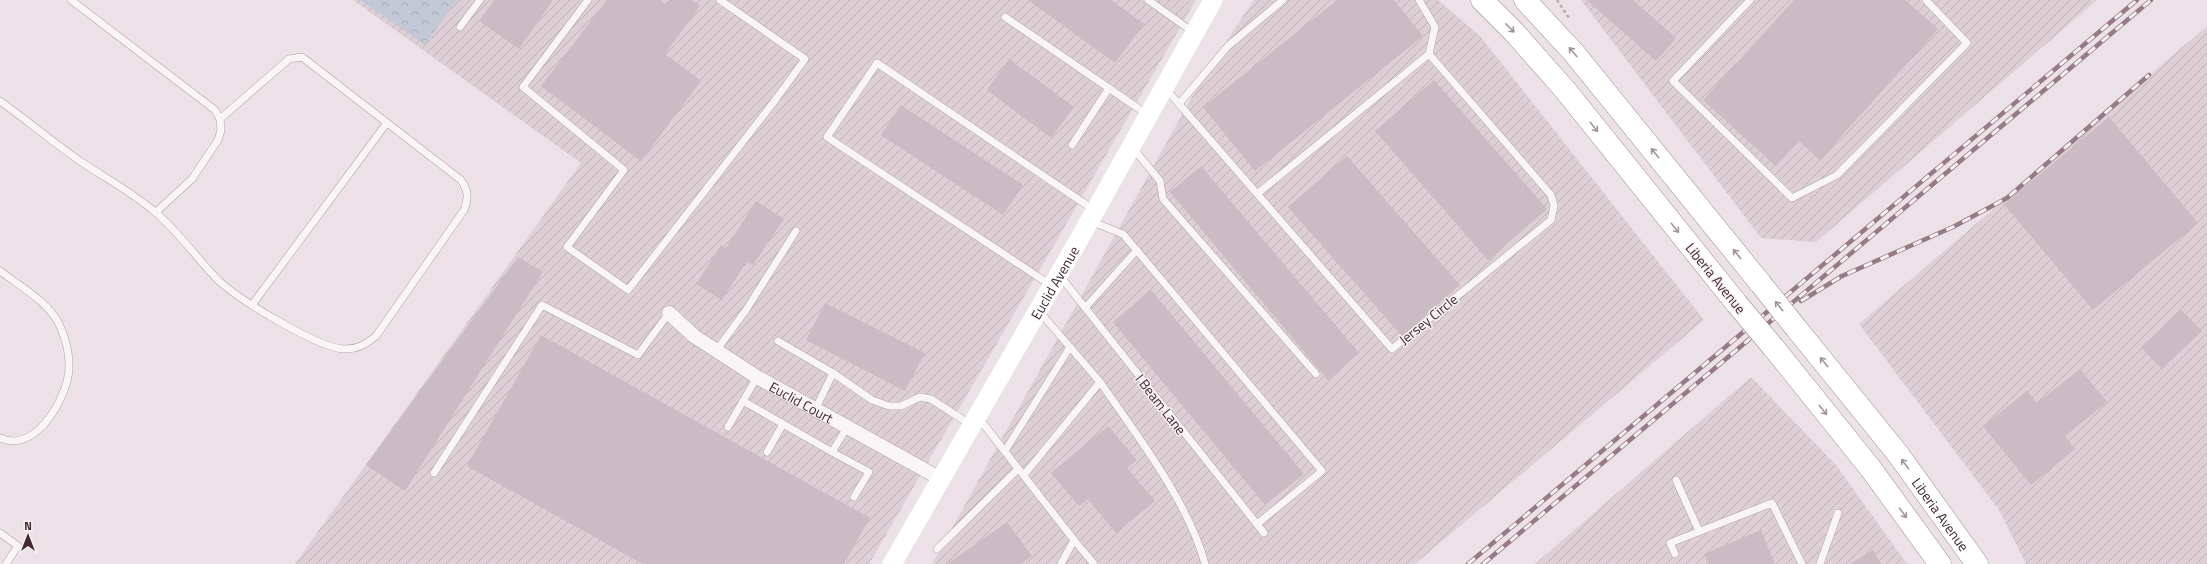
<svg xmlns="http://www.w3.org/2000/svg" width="2207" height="564" viewBox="0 0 2207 564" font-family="'Titillium Web',sans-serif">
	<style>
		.industrial { fill: url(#industrial-furrows) }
		.forest { fill: url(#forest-crowns) }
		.building { fill: #cbbbc2 }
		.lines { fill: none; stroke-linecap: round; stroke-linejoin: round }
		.lane-casing { stroke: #b2a2a9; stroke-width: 8 }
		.street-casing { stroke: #b2a2a9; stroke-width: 15 }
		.highway-casing { stroke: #a38894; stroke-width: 23 }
		.path { stroke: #b8abb0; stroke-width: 2.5; stroke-dasharray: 3 3; stroke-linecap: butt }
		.lane { stroke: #f9f4f6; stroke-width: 7 }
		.street { stroke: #f9f4f6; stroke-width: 14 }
		.secondary { stroke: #fff; stroke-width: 19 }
		.highway { stroke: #fff; stroke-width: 22 }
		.rail-casing { stroke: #967a86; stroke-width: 4.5 }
		.rail { stroke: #f8f1f4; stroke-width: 3; stroke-dasharray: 9; stroke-linecap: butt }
		.highway-bridge-casing { stroke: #a38894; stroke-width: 23; stroke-linecap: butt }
		.highway-bridge { stroke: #fff; stroke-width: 22 }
		.oneway { stroke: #a2949a }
		.labels { text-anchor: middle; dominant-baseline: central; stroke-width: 3; stroke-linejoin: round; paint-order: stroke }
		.street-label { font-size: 14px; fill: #442834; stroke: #f8f1f4 }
	</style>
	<defs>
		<pattern id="industrial-furrows" width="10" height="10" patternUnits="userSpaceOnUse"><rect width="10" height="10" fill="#ddcfd5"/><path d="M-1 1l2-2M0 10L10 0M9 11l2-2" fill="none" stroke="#bfb2b7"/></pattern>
		<pattern id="forest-crowns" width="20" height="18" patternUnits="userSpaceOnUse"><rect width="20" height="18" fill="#c2c8d5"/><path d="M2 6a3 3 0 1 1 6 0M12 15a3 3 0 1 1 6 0" fill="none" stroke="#a8acb7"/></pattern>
	</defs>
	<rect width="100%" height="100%" fill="#ebe1e6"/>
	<g class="industrial">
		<polygon points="353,0 1196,0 869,564 295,564 581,163"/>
		<polygon points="1254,0 1438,0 1480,36 1704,320 1415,564 932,564 1207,70"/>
		<polygon points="1581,0 2097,0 1816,242 1761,238"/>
		<polygon points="2207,26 2207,564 2026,564 1999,510 1859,324"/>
		<polygon points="1751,377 1836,465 1907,564 1535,564"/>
	</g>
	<polygon class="forest" points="361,0 457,0 425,45"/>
	<g class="building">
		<polygon points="494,0 553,0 519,49 479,21"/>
		<polygon points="607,0 660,0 666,5 669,0 692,0 700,6 665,54 701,81 641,161 541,86"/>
		<polygon points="1028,0 1111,0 1144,24 1115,63"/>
		<polygon points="1337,0 1394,0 1423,36 1255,171 1203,107"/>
		<polygon points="1587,0 1633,0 1676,38 1656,61"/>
		<polygon points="1794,0 1905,0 1938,29 1820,160 1799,141 1776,166 1703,100"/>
		<polygon points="1009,59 1074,107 1051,138 987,90"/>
		<polygon points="1434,80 1547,209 1488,260 1375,131"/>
		<polygon points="901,105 1023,185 1003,215 881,135"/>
		<polygon points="2109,117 2198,223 2093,310 2004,204"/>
		<polygon points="1347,156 1460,285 1402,336 1288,207"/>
		<polygon points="1201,166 1359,353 1328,380 1170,192"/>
		<polygon points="756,201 784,219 753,265 747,261 722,300 696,284 721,245 726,248"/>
		<polygon points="518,257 543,272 405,491 366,465"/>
		<polygon points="1151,290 1304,474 1265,505 1113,322"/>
		<polygon points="825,303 925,353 905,391 806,340"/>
		<polygon points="2181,310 2202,331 2162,369 2141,347"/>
		<polygon points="541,335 870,518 844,564 643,564 467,466"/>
		<polygon points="2080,369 2107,402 2065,436 2075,449 2031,485 1983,426 2027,391 2037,403"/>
		<polygon points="1108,426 1137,460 1127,468 1155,501 1116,533 1088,499 1079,506 1051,473"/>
		<polygon points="1007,522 1032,556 1021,564 947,564"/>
		<polygon points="1761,530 1775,564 1709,564 1704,554"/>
		<polygon points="1873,550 1881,564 1850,564"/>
	</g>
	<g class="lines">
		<defs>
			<g id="lane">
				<polyline points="71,0 215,110 220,119 221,130 218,140 192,179 156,212"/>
				<polyline points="588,0 523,87 624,170 567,247 628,290 776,99 805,59 720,0"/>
				<polyline points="1148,0 1193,32"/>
				<polyline points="1750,0 1673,81 1792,198 1837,175 1967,43 1926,0"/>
				<polyline points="1005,17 1148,115"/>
				<polyline points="460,27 480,0"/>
				<polyline points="1166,89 1392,349 1551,220 1554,206 1551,195 1429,54"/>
				<path d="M0,101C28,121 54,143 83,163C107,179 133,193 155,212C179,232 197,259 219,281C241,301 315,346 343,349C356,350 367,344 376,336L464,210C469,198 468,190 461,180L302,57L289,59L220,119"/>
				<polyline points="1179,104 1228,46 1283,0"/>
				<polyline points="1072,145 1109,88"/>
				<polyline points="1133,148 1160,181 1163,199 1316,374"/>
				<polyline points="1257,194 1429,54 1435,27 1419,0"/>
				<polyline points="1090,221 1123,234 1322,471 1257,524"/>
				<path d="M0,271C21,287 49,302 60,326C67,342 71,360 68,377C62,405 34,453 0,438"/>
				<polyline points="1060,276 1264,533"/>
				<polyline points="1052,286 827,137 877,63 1094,210"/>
				<polyline points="252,305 386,124"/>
				<polyline points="1085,308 1137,250"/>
				<polyline points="778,341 833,373 872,400 889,406 901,406 920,397 931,399 971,425"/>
				<polyline points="716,351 746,310 796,231"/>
				<path d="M1100,382C1136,434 1189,503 1205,564"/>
				<polyline points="743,401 832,452"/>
				<polyline points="816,408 833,373"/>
				<polyline points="978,417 1074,540 1061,564"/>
				<polyline points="848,426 832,452 869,472 854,497"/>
				<polyline points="728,427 757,377"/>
				<polyline points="1005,451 1070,347"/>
				<polyline points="767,452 783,424"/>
				<polyline points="434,473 542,305 638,355 669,313"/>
				<polyline points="1024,475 1100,382 1039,311"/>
				<polyline points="1676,480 1699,531"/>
				<polyline points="0,533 18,546 6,564"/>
				<polyline points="1074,540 1094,564"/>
				<polyline points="937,549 1018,469"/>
				<polyline points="1675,554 1670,543 1772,503 1802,564"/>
				<polyline points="1820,564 1838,513"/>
			</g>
			<g id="street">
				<path id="s1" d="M669,313L694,336L757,377L941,479"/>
			</g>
			<g id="highway">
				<polyline points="1482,0 1514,32 1566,91 1737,304"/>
				<polyline points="1525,0 1574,53 1761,284"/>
				<path id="s3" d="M1796,328L1898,454L1977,564"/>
				<polyline points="1773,347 1871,469 1940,564"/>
			</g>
		</defs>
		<use href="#lane" class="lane-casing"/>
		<use href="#street" class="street-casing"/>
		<use href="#highway" class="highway-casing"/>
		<polyline class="path" points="1557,0 1569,18"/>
		<use href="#lane" class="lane"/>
		<use href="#street" class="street"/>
		<path class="secondary" id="s2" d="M892,564L1085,229L1213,0"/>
		<use href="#highway" class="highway"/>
		<defs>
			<g id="rail">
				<polyline points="1801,301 1842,276 1953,227 2007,198 2149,75"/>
				<polyline points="1468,564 2137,0"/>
				<polyline points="1483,564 2151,0"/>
			</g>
		</defs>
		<use href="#rail" class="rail-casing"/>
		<use href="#rail" class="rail"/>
		<defs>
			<g id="highway-bridge">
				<polyline points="1761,284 1796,328"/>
				<polyline points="1737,304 1773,347"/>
			</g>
		</defs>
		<use href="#highway-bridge" class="highway-bridge-casing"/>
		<use href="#highway-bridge" class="highway-bridge"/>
	</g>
	<defs><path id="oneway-shaft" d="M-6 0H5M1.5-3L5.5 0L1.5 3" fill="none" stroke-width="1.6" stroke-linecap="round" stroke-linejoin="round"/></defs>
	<g class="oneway">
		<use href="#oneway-shaft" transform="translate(1510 28) rotate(45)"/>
		<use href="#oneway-shaft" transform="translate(1573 52) rotate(-131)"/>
		<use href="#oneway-shaft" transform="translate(1594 127) rotate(52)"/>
		<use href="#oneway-shaft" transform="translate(1655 153) rotate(-129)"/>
		<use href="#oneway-shaft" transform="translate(1675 228) rotate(51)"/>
		<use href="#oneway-shaft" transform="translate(1737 254) rotate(-129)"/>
		<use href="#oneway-shaft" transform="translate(1779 306) rotate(-129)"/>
		<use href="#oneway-shaft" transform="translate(1824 362) rotate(-129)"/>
		<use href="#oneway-shaft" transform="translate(1823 410) rotate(51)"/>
		<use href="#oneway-shaft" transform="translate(1905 464) rotate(-126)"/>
		<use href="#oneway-shaft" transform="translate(1903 513) rotate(54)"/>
	</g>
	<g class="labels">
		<g class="street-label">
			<text transform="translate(1716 278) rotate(51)">Liberia Avenue</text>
			<text stroke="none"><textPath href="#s2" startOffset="325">Euclid Avenue</textPath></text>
			<text transform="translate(1428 319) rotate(-39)">Jersey Circle</text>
			<text stroke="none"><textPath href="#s1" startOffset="160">Euclid Court</textPath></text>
			<text transform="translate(1161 404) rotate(52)">I Beam Lane</text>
			<text stroke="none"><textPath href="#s3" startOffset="236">Liberia Avenue</textPath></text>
		</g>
	</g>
	<g transform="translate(28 536)" stroke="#f8f1f4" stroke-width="3" paint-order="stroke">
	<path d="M0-3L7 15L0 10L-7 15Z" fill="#442834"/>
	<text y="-6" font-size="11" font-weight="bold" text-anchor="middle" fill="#442834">N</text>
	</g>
</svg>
